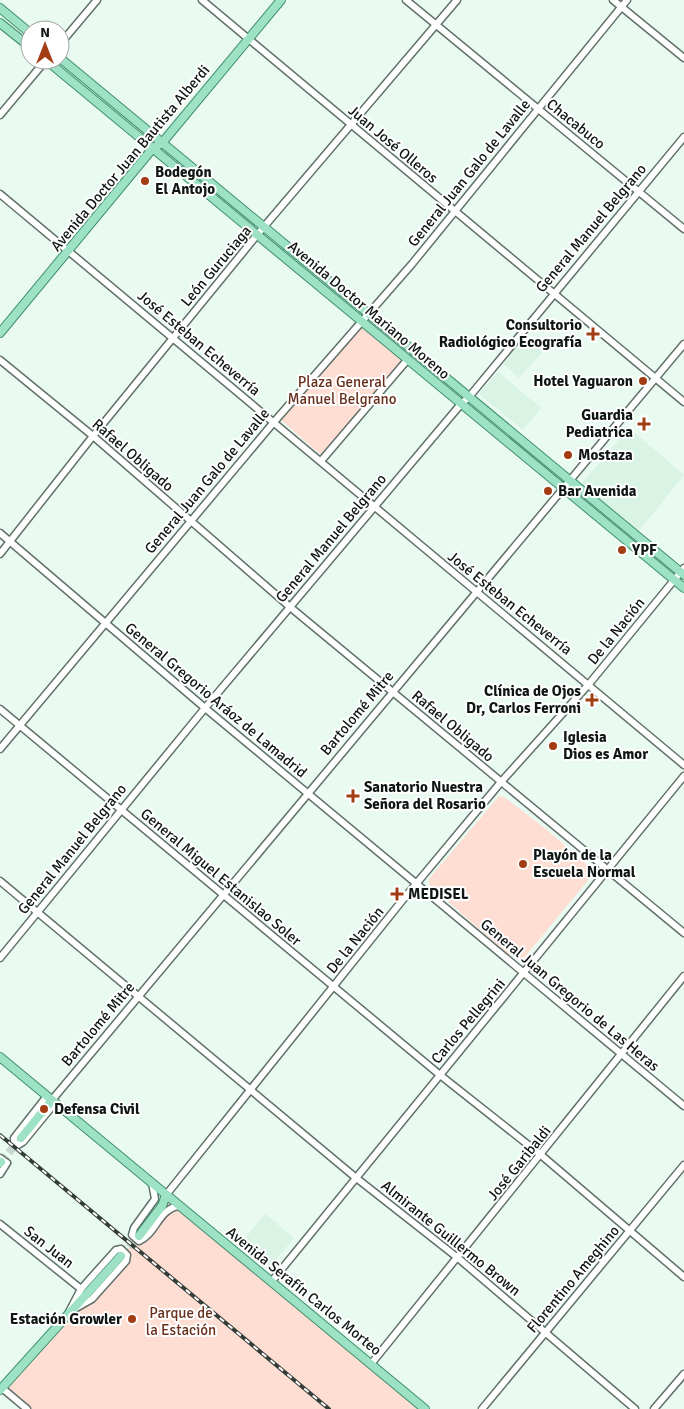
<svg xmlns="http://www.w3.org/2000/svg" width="684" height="1409" viewBox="0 0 684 1409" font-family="Signika,sans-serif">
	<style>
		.built { fill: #d9f3e5 }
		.park { fill: #feddd2 }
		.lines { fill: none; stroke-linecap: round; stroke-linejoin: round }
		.major-tunnel { stroke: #c8d8d0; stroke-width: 8; stroke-dasharray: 8 4; stroke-linecap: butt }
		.minor-casing { stroke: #617068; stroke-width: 9 }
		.major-casing { stroke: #418e6d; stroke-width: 10 }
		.minor { stroke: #fff; stroke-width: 6 }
		.major { stroke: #9de2c5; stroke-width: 8 }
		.rail-casing { stroke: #353d39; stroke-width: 4 }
		.rail { stroke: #fff; stroke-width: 2; stroke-dasharray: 5.5; stroke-linecap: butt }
		.poi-dot { fill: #a23c13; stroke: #fff; stroke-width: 2 }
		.labels { text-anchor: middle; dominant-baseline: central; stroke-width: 4; stroke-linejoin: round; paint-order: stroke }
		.street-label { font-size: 15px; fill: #101613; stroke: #fff }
		.poi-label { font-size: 15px; font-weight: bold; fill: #101613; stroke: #fff; text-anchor: start }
		.park-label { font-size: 15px; fill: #672f1b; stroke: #fff }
	</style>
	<rect width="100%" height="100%" fill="#e9faf1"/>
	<g class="built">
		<polygon points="525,336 543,351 519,378 502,363"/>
		<polygon points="498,372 541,408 523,430 479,394"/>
		<polygon points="629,428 684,475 638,532 581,484"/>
		<polygon points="265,1214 294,1238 270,1267 241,1243"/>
	</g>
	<g class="park">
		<polygon points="363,326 404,362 321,455 281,420"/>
		<polygon points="499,796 504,797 546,829 592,869 593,874 524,958 519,960 511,954 509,955 429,885 429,879"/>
		<polygon points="166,1195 425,1409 27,1409 2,1388 139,1236"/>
	</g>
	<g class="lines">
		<g class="major-tunnel">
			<polyline points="1,1162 21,1138"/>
			<polyline points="121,1256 139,1236"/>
		</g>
		<defs>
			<g id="minor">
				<polyline points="202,0 684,402"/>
				<polyline points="406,0 684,229"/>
				<polyline points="613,0 684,58"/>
				<polyline points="60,44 97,0"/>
				<polyline points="0,115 46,60"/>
				<polyline points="0,194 684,765"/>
				<polyline points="0,360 93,436 290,607 684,933"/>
				<polyline points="321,461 408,359"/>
				<polyline points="0,533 205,708 684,1106"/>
				<polyline points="0,554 93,436 257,235 457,0"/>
				<polyline points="0,709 440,1075 541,1155 684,1277"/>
				<polyline points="0,749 274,422 412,264 627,0"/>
				<polyline points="0,881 355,1177 458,1258 635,1409"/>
				<polyline points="0,958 205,708 461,404 469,397 684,137"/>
				<polyline points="47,1096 14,1138 14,1141 18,1145 23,1142 55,1103"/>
				<polyline points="52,1100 684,344"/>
				<polyline points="0,1158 7,1163 0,1174"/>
				<path d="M152,1183L155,1199L134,1228L132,1235L139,1241C156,1234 158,1210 178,1206"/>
				<polyline points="166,1195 401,902 501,782 589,684 684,568"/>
				<polyline points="0,1224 81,1289"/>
				<polygon points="121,1249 127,1255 126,1261 92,1299 69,1312 81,1289 116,1250"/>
				<polyline points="272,1281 684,776"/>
				<polyline points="371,1364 684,976"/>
				<polyline points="2,1388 27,1409"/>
				<polyline points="482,1409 684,1165"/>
				<polyline points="654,1409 684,1374"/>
			</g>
			<g id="major">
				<polyline points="0,8 30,33"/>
				<polyline points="0,23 30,47"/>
				<polyline points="60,58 684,575"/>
				<polyline points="46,60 684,588"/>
				<polyline points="0,333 153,148 162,143 281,0"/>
				<polyline points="0,1057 425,1409"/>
				<polyline points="21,1138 52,1100"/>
				<polyline points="0,1163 1,1162"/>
				<polyline points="139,1236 162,1206 166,1195"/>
				<polyline points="0,1390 121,1256"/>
			</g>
		</defs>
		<use href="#minor" class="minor-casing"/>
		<use href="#major" class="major-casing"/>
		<use href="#minor" class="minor"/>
		<use href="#major" class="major"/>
		<defs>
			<polyline id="rail" points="0,1135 329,1409"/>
		</defs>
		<use href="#rail" class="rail-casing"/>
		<use href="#rail" class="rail"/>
	</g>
	<g class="poi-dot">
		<circle cx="145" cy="181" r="5"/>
		<path d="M590.5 326.5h5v5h5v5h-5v5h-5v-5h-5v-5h5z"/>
		<circle cx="643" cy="381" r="5"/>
		<path d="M641.5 416.5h5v5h5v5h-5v5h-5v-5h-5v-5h5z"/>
		<circle cx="568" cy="455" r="5"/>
		<circle cx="548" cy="491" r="5"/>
		<circle cx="622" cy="550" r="5"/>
		<path d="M589.5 692.5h5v5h5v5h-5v5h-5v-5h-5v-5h5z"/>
		<circle cx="553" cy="746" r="5"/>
		<path d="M350.5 788.5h5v5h5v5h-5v5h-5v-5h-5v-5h5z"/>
		<circle cx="523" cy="864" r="5"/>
		<path d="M394.5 886.5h5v5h5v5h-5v5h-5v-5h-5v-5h5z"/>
		<circle cx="44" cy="1109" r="5"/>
		<circle cx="132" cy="1319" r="5"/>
	</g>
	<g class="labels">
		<g class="street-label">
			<text transform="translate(576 124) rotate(39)">Chacabuco</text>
			<text transform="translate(393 144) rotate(40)">Juan José Olleros</text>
			<text transform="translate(130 158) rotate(-50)">Avenida Doctor Juan Bautista Alberdi</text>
			<text transform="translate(469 173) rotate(-51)">General Juan Galo de Lavalle</text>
			<text transform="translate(591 228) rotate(-50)">General Manuel Belgrano</text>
			<text transform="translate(216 266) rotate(-50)">León Guruciaga</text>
			<text transform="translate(369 310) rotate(40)">Avenida Doctor Mariano Moreno</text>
			<text transform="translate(199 343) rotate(40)">José Esteban Echeverría</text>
			<text transform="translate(133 455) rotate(41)">Rafael Obligado</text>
			<text transform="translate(207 481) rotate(-50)">General Juan Galo de Lavalle</text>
			<text transform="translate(331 538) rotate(-50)">General Manuel Belgrano</text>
			<text transform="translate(510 603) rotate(39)">José Esteban Echeverría</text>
			<text transform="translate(616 631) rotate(-51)">De la Nación</text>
			<text transform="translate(216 700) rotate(40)">General Gregorio Aráoz de Lamadrid</text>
			<text transform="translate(357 713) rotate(-50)">Bartolomé Mitre</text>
			<text transform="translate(453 726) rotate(40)">Rafael Obligado</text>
			<text transform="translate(72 849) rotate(-51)">General Manuel Belgrano</text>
			<text transform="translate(221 877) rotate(40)">General Miguel Estanislao Soler</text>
			<text transform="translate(355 940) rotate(-51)">De la Nación</text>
			<text transform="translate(570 995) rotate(40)">General Juan Gregorio de Las Heras</text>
			<text transform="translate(468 1021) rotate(-50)">Carlos Pellegrini</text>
			<text transform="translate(98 1024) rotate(-50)">Bartolomé Mitre</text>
			<text transform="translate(519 1163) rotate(-51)">José Garibaldi</text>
			<text transform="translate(451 1238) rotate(39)">Almirante Guillermo Brown</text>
			<text transform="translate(49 1247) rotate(38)">San Juan</text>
			<text transform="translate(573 1279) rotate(-50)">Florentino Ameghino</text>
			<text transform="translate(304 1291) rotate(39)">Avenida Serafín Carlos Morteo</text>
		</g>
		<g class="poi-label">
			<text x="155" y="172">Bodegón<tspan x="155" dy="17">El Antojo</tspan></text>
			<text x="582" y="325" text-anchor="end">Consultorio<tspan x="582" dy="17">Radiológico Ecografía</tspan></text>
			<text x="633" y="381" text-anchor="end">Hotel Yaguaron</text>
			<text x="633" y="415" text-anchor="end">Guardia<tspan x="633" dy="17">Pediatrica</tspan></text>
			<text x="578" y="455">Mostaza</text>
			<text x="558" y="491">Bar Avenida</text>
			<text x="632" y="550">YPF</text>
			<text x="581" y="691" text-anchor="end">Clínica de Ojos<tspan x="581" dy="17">Dr, Carlos Ferroni</tspan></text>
			<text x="563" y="737">Iglesia<tspan x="563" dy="17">Dios es Amor</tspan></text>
			<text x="364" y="787">Sanatorio Nuestra<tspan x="364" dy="17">Señora del Rosario</tspan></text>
			<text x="533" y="855">Playón de la<tspan x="533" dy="17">Escuela Normal</tspan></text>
			<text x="408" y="894">MEDISEL</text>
			<text x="54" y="1109">Defensa Civil</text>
			<text x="122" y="1319" text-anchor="end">Estación Growler</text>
		</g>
		<g class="park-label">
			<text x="342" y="382">Plaza General<tspan x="342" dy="17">Manuel Belgrano</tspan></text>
			<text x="181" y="1313">Parque de<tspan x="181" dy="17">la Estación</tspan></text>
		</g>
	</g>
	<g transform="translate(45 45)"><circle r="24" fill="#ffffff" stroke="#9fa2a1"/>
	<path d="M0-4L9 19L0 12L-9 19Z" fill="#a23c13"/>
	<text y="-8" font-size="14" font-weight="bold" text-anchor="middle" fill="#101613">N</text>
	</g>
</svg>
